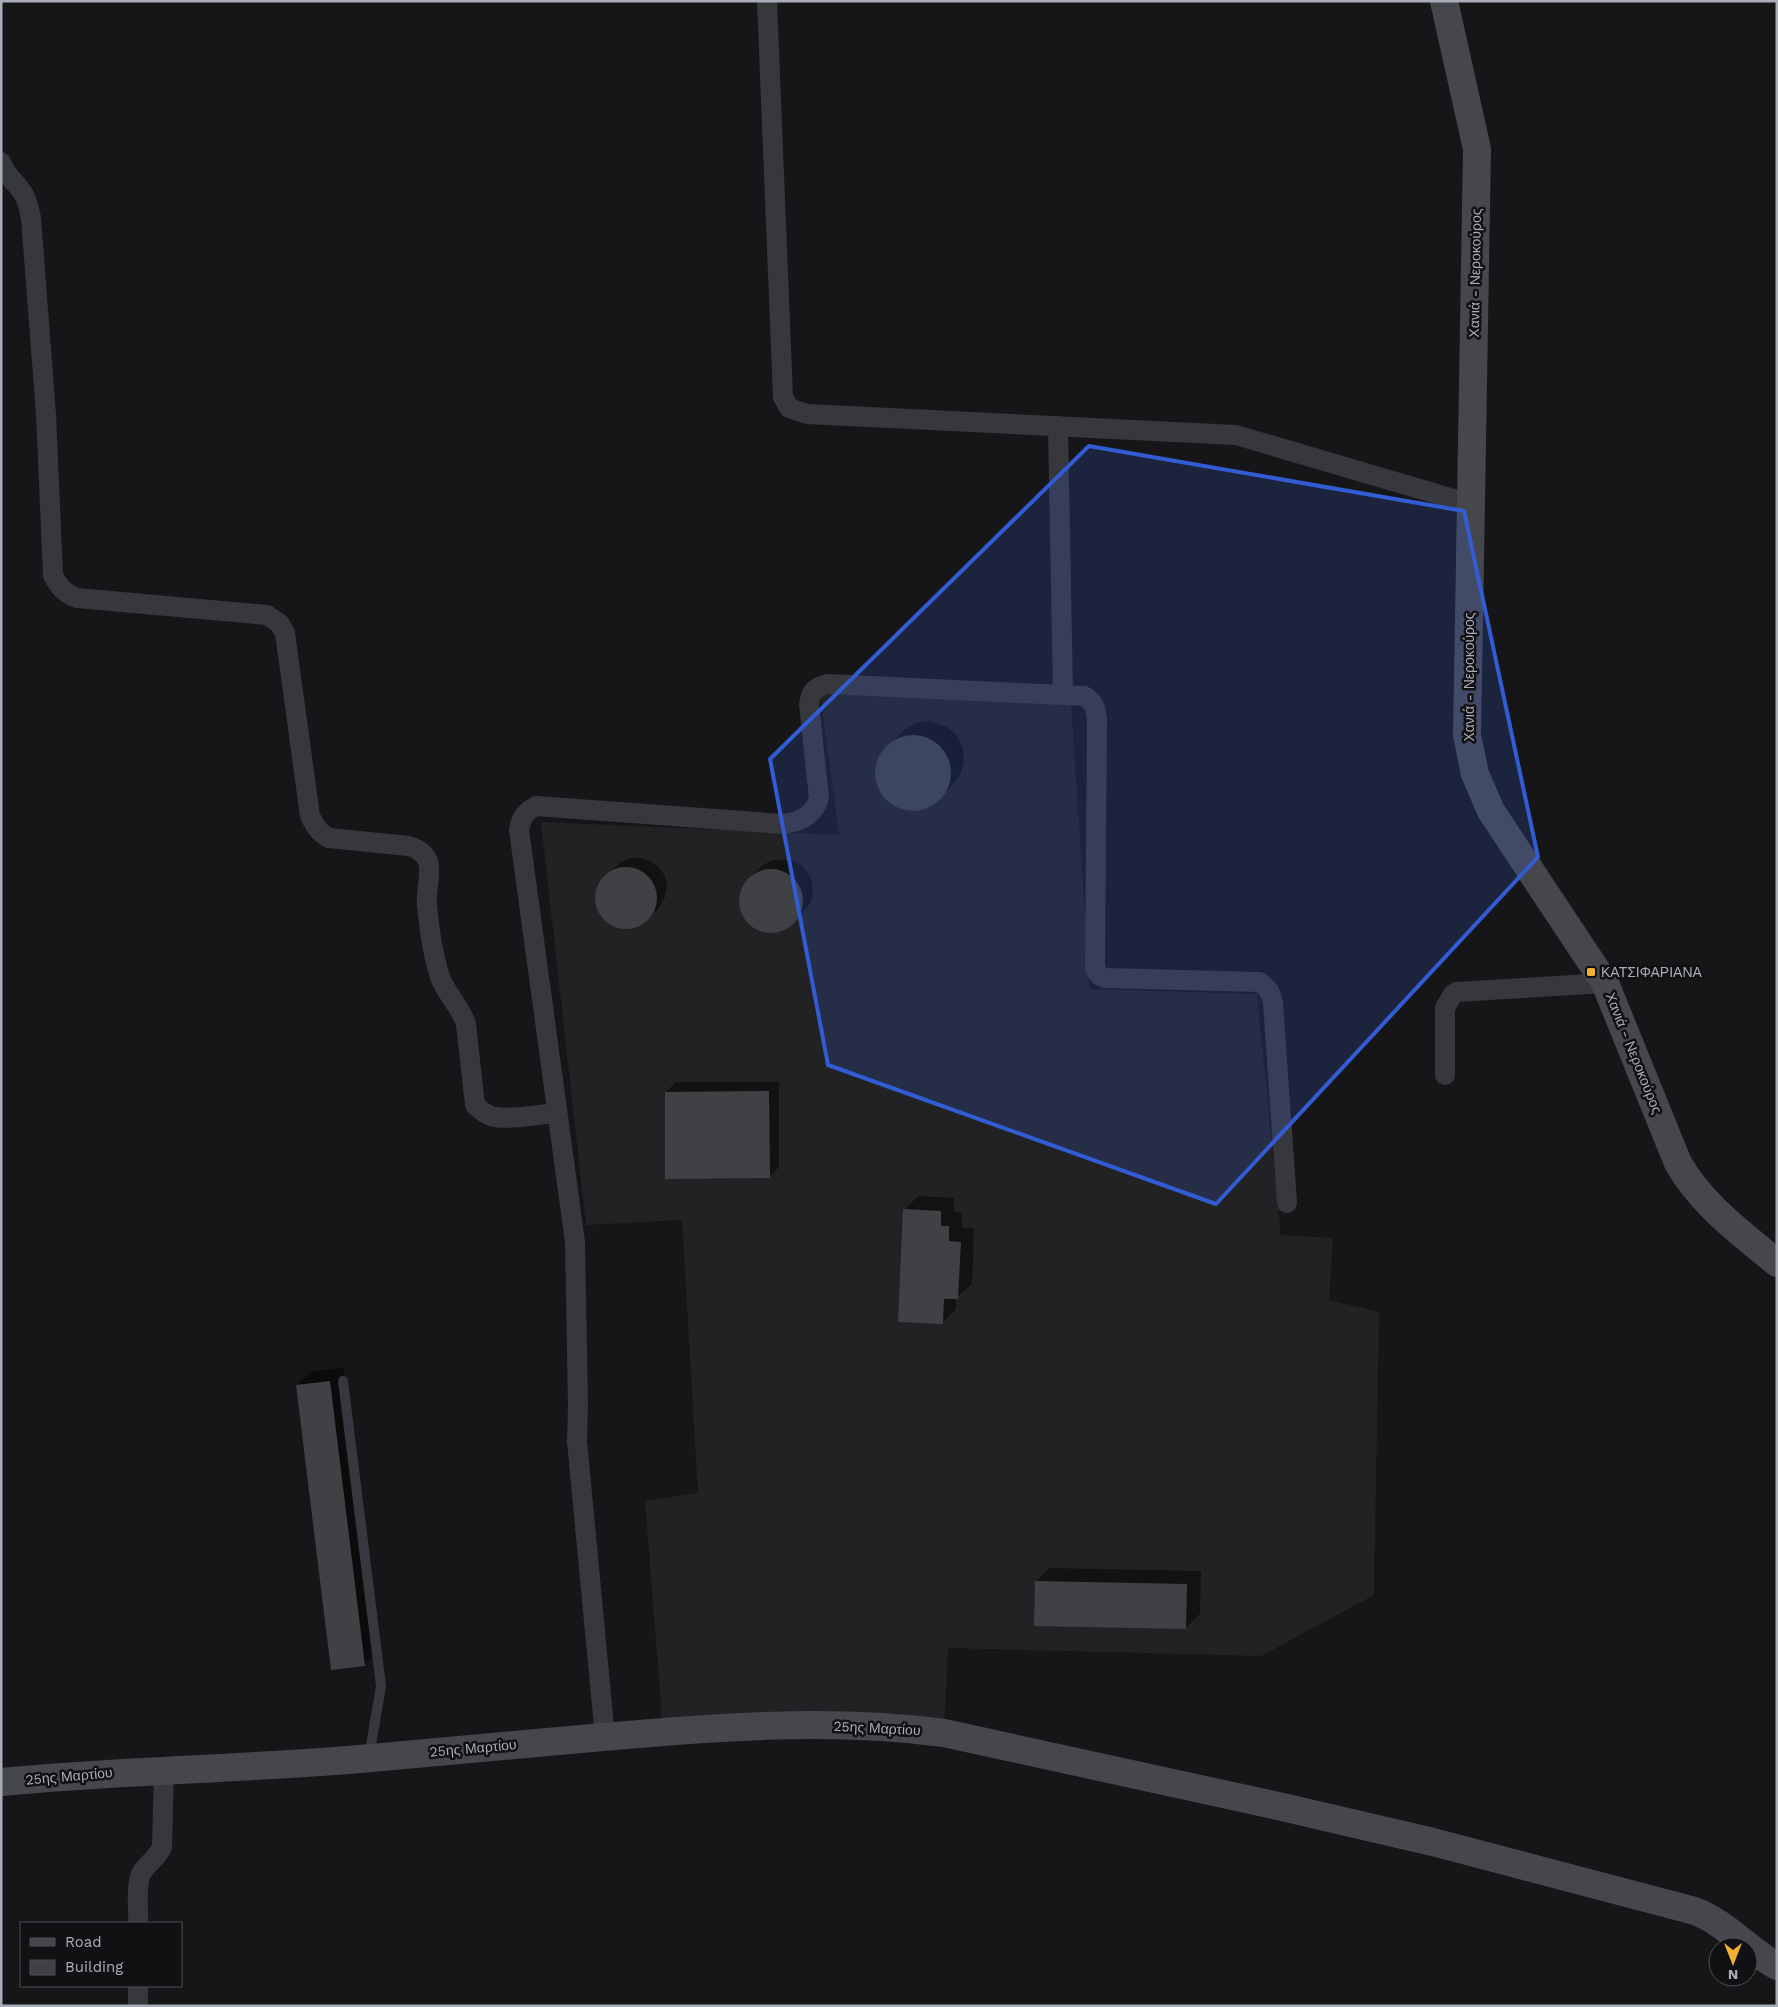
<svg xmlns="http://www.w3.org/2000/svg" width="1778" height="2007" viewBox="0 0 1778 2007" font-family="'Work Sans',sans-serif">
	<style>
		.built { fill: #222225 }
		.shadow { fill: #0007 }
		.building { fill: #404145 }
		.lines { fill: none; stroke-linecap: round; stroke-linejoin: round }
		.service { stroke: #37383d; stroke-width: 10 }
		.minor { stroke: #37383d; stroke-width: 20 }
		.secondary { stroke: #45474d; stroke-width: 28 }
		.marked { fill: #325cd3; fill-opacity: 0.2; stroke: #325cd3; stroke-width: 4; stroke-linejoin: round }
		.poi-dot { fill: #f2b134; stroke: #111113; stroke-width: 2 }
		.labels { text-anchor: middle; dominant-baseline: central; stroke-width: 5; stroke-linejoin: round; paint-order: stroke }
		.street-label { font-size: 14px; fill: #a8adb8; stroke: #111113 }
		.poi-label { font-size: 14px; fill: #a8adb8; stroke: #111113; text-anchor: start }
	</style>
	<rect width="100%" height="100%" fill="#161618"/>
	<polygon class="built" points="820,692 1071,703 1090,989 1257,994 1281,1235 1333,1238 1329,1300 1379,1312 1374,1595 1261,1656 948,1648 944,1733 663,1731 645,1501 698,1493 682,1220 586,1225 541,822 839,835"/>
	<g class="shadow">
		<polygon points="929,721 947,727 957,736 963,748 964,760 961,773 954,783 940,798 925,808 912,809 899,807 888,800 880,790 876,777 877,764 882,753 905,729 916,723"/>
		<polygon points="630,858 641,858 651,861 659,868 665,876 667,887 665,897 658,909 638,926 628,928 618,927 608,922 598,910 596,900 597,890 602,880 620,863"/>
		<polygon points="773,860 791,860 801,865 808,873 812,883 813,894 810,904 789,926 780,931 769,932 758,930 749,924 742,915 739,904 740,894 744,884 763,865"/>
		<polygon points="676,1082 779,1082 779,1167 769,1177 666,1092"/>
		<polygon points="918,1196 954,1198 954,1212 962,1213 962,1228 974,1228 972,1284 956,1298 956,1309 942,1323 904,1210"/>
		<polygon points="343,1367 378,1651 364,1665 297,1385 311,1372"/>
		<polygon points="1050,1568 1201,1571 1200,1614 1186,1628 1036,1581"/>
	</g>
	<g class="building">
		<circle cx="913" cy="773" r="38"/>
		<circle cx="626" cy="898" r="31"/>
		<circle cx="771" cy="901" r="32"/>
		<polygon points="769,1091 770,1178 665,1179 665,1092"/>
		<polygon points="903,1209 941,1211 941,1226 949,1226 949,1241 961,1242 958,1299 944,1299 943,1324 898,1322"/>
		<polygon points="330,1381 365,1666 331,1670 296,1385"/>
		<polygon points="1035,1581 1187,1584 1186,1629 1034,1626"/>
	</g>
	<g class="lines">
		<polyline class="service" points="343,1381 381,1686 369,1757"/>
		<g class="minor">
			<polyline points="767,1 783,397 789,408 807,414 1236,435 1471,504"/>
			<path d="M1,162C5,175 15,181 22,192C28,200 29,209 31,218L46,414L53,575C59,587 64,593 77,598L267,615L279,623L285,633L310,816C315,826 319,833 329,838L409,846C441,856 425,880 427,905C429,928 433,955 440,977C446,994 461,1007 466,1024L475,1105C480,1109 484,1114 491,1116C505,1121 541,1114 557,1113"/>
			<polyline points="1058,426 1063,694"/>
			<polyline points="1445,1075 1445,1008 1453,994 1457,992 1605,983"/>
			<path d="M605,1737L577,1441L578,1405L575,1242L519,830C521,818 525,812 536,806L783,824C801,822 814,815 819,798L809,704C811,691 815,687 828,684L1084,696C1094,701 1096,709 1097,720L1095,969L1099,975L1105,978L1259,982C1268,987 1271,993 1273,1003L1287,1203"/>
			<path d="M138,1923C139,1910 135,1883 142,1872C149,1862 157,1858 162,1847L164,1770"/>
			<polyline points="138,2006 138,1986"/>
		</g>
		<g class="secondary">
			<path d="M1444,1L1477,149L1467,735L1475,774L1491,811L1605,983L1678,1163C1702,1205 1740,1232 1777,1263"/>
			<path d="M1,1782C124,1770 248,1769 371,1758C448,1751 526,1744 603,1737C716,1727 831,1718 944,1733L1278,1806L1433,1842L1695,1911C1726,1923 1748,1950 1777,1966"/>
		</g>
	</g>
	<path class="marked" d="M1089,446L1464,511L1538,857L1216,1204L828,1065L770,759Z"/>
	<rect class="poi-dot" x="1586" y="967" width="10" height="10" rx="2.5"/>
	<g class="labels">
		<g class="street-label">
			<text transform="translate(1475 273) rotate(-89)">Χανιά - Νεροκούρος</text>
			<text transform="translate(1469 677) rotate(-90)">Χανιά - Νεροκούρος</text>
			<text transform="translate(1634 1053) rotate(68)">Χανιά - Νεροκούρος</text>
			<text transform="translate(877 1728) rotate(3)">25ης Μαρτίου</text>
			<text transform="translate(473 1748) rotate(-5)">25ης Μαρτίου</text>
			<text transform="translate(69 1776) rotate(-5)">25ης Μαρτίου</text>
		</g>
		<g class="poi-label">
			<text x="1601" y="972">ΚΑΤΣΙΦΑΡΙΑΝΑ</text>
		</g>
	</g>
	<rect width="1778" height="2007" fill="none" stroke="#a8adb8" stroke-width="5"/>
	<rect x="20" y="1922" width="162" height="65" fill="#111113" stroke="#4d4f55"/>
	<rect x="30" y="1938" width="25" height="8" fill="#45474d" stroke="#4d4f55"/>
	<text x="65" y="1947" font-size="15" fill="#a8adb8">Road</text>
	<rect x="30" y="1960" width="25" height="15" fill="#404145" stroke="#4d4f55"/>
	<text x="65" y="1972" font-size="15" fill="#a8adb8">Building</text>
	<g transform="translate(1733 1962) rotate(180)"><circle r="24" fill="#111113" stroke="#4d4f55"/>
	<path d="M0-4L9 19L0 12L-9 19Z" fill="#f2b134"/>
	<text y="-8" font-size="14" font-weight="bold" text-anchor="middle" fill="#a8adb8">N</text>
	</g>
</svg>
